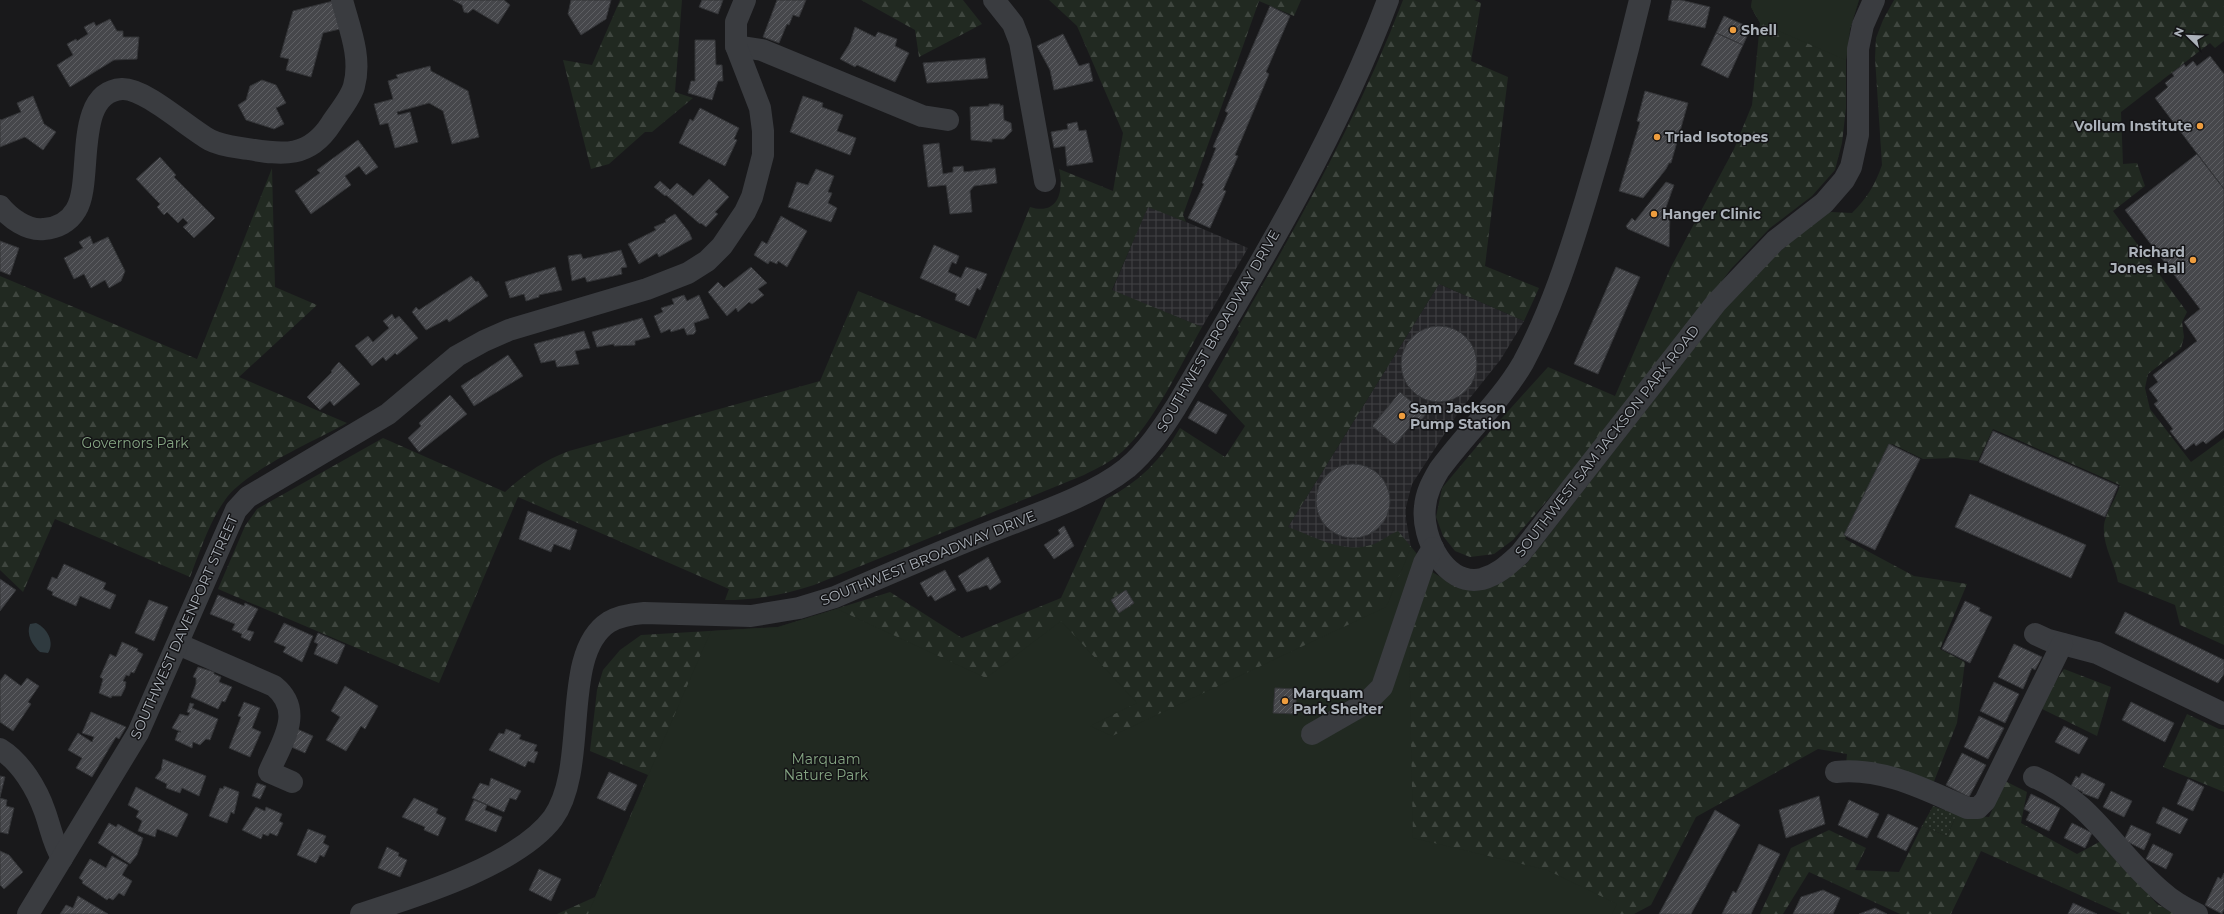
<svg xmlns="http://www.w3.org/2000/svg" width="2224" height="914" viewBox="0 0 2224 914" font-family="Montserrat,sans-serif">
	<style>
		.industrial { fill: url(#industrial-grid) }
		.grass { fill: url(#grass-dots) }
		.forest { fill: url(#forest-firs) }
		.green { fill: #212921 }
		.water { fill: #2f3a3f }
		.building { fill: url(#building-hatch); stroke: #333437 }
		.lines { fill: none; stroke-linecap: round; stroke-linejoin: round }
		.minor { stroke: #3a3c40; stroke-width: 22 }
		.poi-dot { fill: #ee9d3e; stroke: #141416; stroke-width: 1.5 }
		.labels { text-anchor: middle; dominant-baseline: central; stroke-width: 3; stroke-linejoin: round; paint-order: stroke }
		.poi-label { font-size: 14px; font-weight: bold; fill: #acb2ba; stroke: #141416; text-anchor: start }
		.street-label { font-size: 14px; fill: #acb2ba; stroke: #141416 }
		.park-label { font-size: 14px; fill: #85a583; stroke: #141416 }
	</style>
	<defs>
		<pattern id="industrial-grid" width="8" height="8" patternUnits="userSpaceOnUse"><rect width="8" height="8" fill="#252528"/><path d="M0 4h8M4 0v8" fill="none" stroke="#424245"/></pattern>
		<pattern id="grass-dots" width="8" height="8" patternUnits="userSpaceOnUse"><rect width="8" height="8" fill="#212921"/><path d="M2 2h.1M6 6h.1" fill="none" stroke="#3f463f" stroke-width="1.8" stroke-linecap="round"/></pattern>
		<pattern id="forest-firs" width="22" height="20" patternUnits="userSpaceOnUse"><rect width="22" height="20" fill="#212921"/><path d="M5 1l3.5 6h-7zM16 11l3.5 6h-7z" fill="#3f463f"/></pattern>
		<pattern id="building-hatch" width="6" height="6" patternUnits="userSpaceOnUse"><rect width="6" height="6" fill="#46474b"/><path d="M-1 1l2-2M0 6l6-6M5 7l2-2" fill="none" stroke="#5e5f63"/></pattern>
	</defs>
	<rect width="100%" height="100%" fill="#19191b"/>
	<g class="industrial">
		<polygon points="1148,206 1248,248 1202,327 1112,291"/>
		<polygon points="1439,284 1524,321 1501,359 1458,413 1412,484 1406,507 1406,519 1411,548 1387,607 1288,527"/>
	</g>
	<polygon class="grass" points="1933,806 1957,814 1947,836 1922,826"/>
	<g class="forest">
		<polygon points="620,0 682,0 675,92 693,98 652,132 645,132 609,164 591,169 563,60 592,65"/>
		<polygon points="861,0 963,0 982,24 919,57 915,30"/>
		<path d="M1049,0H1301L1294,16L1259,1L1183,215L1186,222L1148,207L1112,290L1202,327C1180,366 1155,421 1123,451C1112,461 1098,468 1084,475L814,585C784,595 756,600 725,600L729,589L518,497L439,683L218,589L245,526L257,509L383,438L505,492C525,474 544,460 569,451L820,381L858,291L976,339L1030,207C1059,216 1064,190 1059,169L1113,191L1123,133L1077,26Z"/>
		<path d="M1403,0H1474L1481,3L1471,61L1508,77L1485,266L1539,288L1524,321L1439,284L1288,527C1313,536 1343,554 1371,545C1379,543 1388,535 1398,531L1432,572L1446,580H1504L1527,563L1733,298L1764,265L1823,214L1831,212L1852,213C1867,198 1875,185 1882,165L1875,58L1876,38L1883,20L1894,0H2224V41L2215,48L2210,43L2121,112L2123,164L2137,163L2145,186L2113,211L2187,312L2182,322L2184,337L2181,348L2148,374L2145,388L2150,409L2191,462L2224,438V645L2180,625L2175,605L2118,582C2115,564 2102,545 2104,525C2105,514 2117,497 2120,485L1993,429L1978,461L1956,458L1923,459L1892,444L1845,539L1914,576L1967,584L1940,649L1965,662L1957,723L1933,784L1846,764L1847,754L1818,749L1696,817L1651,905L1634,914H557L595,897L648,775L590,751L597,690L603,670L620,650L641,635L778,627L890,592L962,638L1061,598L1106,499C1138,483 1162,459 1180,428L1225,457L1245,426L1208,386L1239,332L1237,329C1299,222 1359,116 1403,0Z"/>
		<polygon points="1752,0 1859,0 1850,29 1846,60 1846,108 1842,143 1835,170 1812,196 1770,228 1731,269 1623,412 1513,540 1494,554 1470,557 1455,551 1443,536 1436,517 1442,488 1483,439 1548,367 1615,396 1671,267 1734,149 1752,105 1760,23 1751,7"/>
		<path d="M272,168L275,287L317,305L239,377L347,423C314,441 245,471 225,500C209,522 200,552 190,577L55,519L23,592L0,570V276L197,359Z"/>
		<polygon points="2064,669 2111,687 2097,736 2038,707"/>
		<polygon points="2187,714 2219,729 2224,729 2224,792 2163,767"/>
		<polygon points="2005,781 2027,792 2021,823 2077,854 2101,841 2157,904 2175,914 2122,914 1981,851 1951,914 1900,914 1809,872 1783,914 1760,914 1791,848 1829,830 1866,848 1855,870 1899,872 1922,826 1947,836 1957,814 1989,817"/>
	</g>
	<g class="green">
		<polygon points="1752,0 1859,0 1850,29 1846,60 1760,23 1751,7"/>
		<polygon points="1411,548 1432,572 1409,641 1413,838 1547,870 1617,904 1612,914 588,914 711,631 778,627 837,609 986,678 1061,621 1137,703 1090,726 1112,736 1386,607"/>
	</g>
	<path class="water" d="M36,623C47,628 55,642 48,653L40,652C32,645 26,634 30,624Z"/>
	<g class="building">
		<polygon points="453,0 504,0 510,5 498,24 473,9 468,13 464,12 462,5"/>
		<polygon points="571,0 611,0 606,19 581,35 568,14"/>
		<polygon points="702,0 723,0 718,14 699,7"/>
		<polygon points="777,0 806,0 799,17 793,15 789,25 787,24 779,43 763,37"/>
		<polygon points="1672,0 1681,0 1710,7 1705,28 1668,20"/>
		<polygon points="333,1 340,29 323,33 311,77 286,70 289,59 280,57 293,11"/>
		<polygon points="1270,6 1290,16 1266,72 1269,74 1235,155 1238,156 1223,190 1226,191 1210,228 1188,218 1204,184 1202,183 1216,148 1213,147 1228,113 1225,111"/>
		<polygon points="1724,16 1751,28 1743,45 1716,33"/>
		<polygon points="110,19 117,31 123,31 123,37 139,37 137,59 114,60 70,87 57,65 73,55 67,44 76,39 77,41 88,34 84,27 94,22 96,26"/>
		<polygon points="855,27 875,37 878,32 897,39 895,46 909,53 895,82 857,65 855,67 840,59 850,43"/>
		<polygon points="1716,33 1743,45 1728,78 1701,65"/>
		<polygon points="1063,34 1079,66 1089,63 1093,81 1054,90 1050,70 1037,46"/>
		<polygon points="695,40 715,40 716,65 722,65 723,81 718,81 712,100 688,93 691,81 695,81"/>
		<polygon points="2210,56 2224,74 2224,189 2155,98 2168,87 2165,83 2174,76 2172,73 2184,64 2186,67 2193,61 2197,66"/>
		<polygon points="985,58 988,78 927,83 923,63"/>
		<polygon points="430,66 431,71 468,91 479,137 452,144 443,111 429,103 397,112 398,115 410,112 418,142 395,148 388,123 380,125 374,104 393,99 388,81 398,78 396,75"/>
		<polygon points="262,80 276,85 286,103 276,108 284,124 274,129 246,120 238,105 246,100 250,86"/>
		<polygon points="1645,91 1688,103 1671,163 1669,163 1666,169 1643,198 1619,191 1640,122 1637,121"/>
		<polygon points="33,96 44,124 56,132 43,150 25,137 0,147 0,119 1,120 21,112 17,103"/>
		<polygon points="803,96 823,103 822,107 843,115 837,131 856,138 850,155 790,132"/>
		<polygon points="989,104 1000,104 1000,106 1003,105 1004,120 1011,123 1012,131 1004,139 992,139 992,142 971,140 970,107 989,106"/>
		<polygon points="700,108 739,128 734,139 737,140 725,166 679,143 690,119 693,121"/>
		<polygon points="1077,122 1079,131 1086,130 1093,162 1067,166 1065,146 1054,148 1051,132 1068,129 1067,124"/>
		<polygon points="358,140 378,167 366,175 359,166 345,176 351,185 311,214 295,191 320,173 317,170"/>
		<polygon points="939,143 943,174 953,172 953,167 963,166 964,172 995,168 997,183 974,186 970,191 972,212 950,214 946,185 928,187 923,145"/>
		<polygon points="2197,154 2224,189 2224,430 2206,444 2203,441 2196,446 2194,443 2185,450 2170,431 2173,429 2154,404 2158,401 2149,389 2158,382 2153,375 2197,341 2184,322 2200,309 2125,210"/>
		<polygon points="160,157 176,175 174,177 215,218 194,238 183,227 188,223 183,218 178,223 167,212 164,215 157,207 160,204 136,179"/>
		<polygon points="816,169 834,176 828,192 832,193 828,203 837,208 831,222 788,207 797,182 808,185"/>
		<polygon points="709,179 729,197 715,212 718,214 706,227 701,223 700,224 666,195 665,196 654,187 660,181 670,190 677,183 693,196"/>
		<polygon points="1666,182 1674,185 1664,213 1670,215 1669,247 1628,229 1626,226 1632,218 1635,221"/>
		<polygon points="675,214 689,232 692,239 659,257 657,253 639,264 628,244 656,230 654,227 666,222 665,220"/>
		<polygon points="781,216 807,231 787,267 778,261 777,264 770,261 768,264 754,255 762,241 767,244"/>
		<polygon points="90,236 93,244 108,237 125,271 121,281 109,288 105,280 91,288 84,274 74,279 64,258 83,248 79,242"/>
		<polygon points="0,241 19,248 10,275 0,271"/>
		<polygon points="934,245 959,256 956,264 952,262 948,272 961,278 966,267 987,274 980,290 977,288 969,306 955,300 957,294 920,278"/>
		<polygon points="621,250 627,267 621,268 622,274 587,282 585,277 572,281 568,256 581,254 583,259"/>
		<polygon points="555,267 562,290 539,295 539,297 526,301 524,294 510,298 505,282"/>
		<polygon points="751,267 767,283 758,289 764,295 752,304 749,302 738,312 736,308 727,316 708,292 718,282 724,288"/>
		<polygon points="1616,267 1640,277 1598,374 1574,364"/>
		<polygon points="471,276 476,282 478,281 488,296 449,322 447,319 426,330 412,312 416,307 419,310"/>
		<polygon points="684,295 687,301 699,295 709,318 694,323 696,331 694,334 687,335 684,328 671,332 670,329 661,333 654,316 663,312 661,308 674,304 672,299"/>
		<polygon points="392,314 395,319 399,316 418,338 397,355 395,353 386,361 383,357 372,366 355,346 368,336 373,342 389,328 383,321"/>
		<polygon points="642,318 650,337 635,341 635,345 614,346 614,344 597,347 592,332"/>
		<circle cx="1439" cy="364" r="38"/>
		<polygon points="584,331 590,348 575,351 579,364 557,367 555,360 541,363 534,344"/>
		<polygon points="508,355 523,376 474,406 461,386"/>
		<polygon points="339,362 360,384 334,406 330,401 320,410 307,397 332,372 331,371"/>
		<polygon points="1400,392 1426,414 1420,422 1416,419 1395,445 1372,426"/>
		<polygon points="450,395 467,414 419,452 408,438 421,426 419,423"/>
		<polygon points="1198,401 1227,415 1216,434 1188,418"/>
		<polygon points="1993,431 2118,486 2105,517 1979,462"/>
		<polygon points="1889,444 1920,459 1875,550 1844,535"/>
		<circle cx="1353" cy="501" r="37"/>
		<polygon points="1970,494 2086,545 2071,578 1955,527"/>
		<polygon points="528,511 577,530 570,550 554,544 551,552 519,539"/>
		<polygon points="1064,526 1074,546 1054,559 1044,545 1060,534 1058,530"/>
		<polygon points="988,557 1001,582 990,590 987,585 967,592 958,576"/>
		<polygon points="64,564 106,583 103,589 116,595 110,609 80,596 76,606 52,595 53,592 47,589 52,577 57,579"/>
		<polygon points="945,570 956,590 935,601 931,595 928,597 920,583"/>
		<polygon points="0,579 16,590 0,611"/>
		<polygon points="1126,590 1134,603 1119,613 1111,600"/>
		<polygon points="218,595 244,606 245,603 258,609 247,630 254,632 250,641 241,637 242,634 232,630 235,624 210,614"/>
		<polygon points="149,600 168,607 154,641 135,633"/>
		<polygon points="1965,601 1980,608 1979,611 1992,617 1970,663 1942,649"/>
		<polygon points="2125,612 2224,660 2224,674 2218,683 2115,633"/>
		<polygon points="284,623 313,636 302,662 283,652 286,647 274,642"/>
		<polygon points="318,633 345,645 337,664 314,654 318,644 314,642"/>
		<polygon points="122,642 138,649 137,651 143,654 134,673 131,672 129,676 126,675 123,681 126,682 125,688 121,696 112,696 111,698 99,693 103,679 100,677 110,654 116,657"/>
		<polygon points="2014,644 2042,657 2035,670 2032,668 2023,689 1998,677"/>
		<polygon points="198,667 214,672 214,674 221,677 219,682 232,687 225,702 222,701 218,709 191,697 196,684 196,678 193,677"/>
		<polygon points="5,674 21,686 27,678 39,686 28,702 31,704 13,731 0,722 0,681"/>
		<polygon points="1994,682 2019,694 2005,723 1980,711"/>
		<polygon points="345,686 378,706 365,729 361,726 346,751 326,740 340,717 331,711"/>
		<polygon points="1275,688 1297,689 1295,714 1273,713"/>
		<polygon points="244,702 260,708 252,728 261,732 250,757 229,748 241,717 238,716"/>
		<polygon points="2131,702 2174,723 2165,742 2122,720"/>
		<polygon points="190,703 194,704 192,708 218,719 210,740 206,739 200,745 193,742 192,748 175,740 178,732 181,732 172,728 180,714 188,716 190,713 187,712"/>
		<polygon points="91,712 126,727 119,739 116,737 92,777 76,768 82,758 68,750 78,733 92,742 94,737 82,733"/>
		<polygon points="1979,716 2004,728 1988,759 1964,747"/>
		<polygon points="2064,726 2088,738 2079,754 2055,742"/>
		<polygon points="297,729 313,736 305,753 289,746"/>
		<polygon points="506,729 521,735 519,739 537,745 534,751 538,752 534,763 528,761 525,767 489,750 499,733 504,734"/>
		<polygon points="1962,753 1986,765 1969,797 1946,785"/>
		<polygon points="163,759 206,776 199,796 182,788 180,793 166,788 167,784 155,778 161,770"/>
		<polygon points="609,772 637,785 625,811 597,798"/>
		<polygon points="2082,773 2105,784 2098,799 2082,793 2083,792 2071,786 2076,776 2079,778"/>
		<polygon points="0,776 5,777 0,797"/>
		<polygon points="491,778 521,791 516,800 510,798 504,812 472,798 480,783 489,786"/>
		<polygon points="2188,779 2204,787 2193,811 2177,804"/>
		<polygon points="257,783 266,786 260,799 252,796"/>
		<polygon points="224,786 239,792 234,814 231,812 227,823 209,816 220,788 223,789"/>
		<polygon points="136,787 188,814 177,837 157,829 155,837 138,831 142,821 136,817 139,811 128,805"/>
		<polygon points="2111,791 2132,801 2124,817 2103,807"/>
		<polygon points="2031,794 2060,808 2049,831 2026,820 2030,812 2024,809"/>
		<polygon points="1819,796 1825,824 1786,838 1779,810"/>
		<polygon points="0,798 7,800 6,806 14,808 8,834 0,832"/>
		<polygon points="414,798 438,809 436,813 446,818 438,836 424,830 425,827 402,817"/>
		<polygon points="474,800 487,805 485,810 502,817 496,832 465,820"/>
		<polygon points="1849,800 1879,814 1867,838 1838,825"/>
		<polygon points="256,807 265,811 266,807 282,814 279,821 283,823 277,836 270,833 268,836 263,834 261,839 242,830"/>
		<polygon points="2163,807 2188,819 2180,834 2156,823"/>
		<polygon points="1715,810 1740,825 1691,914 1659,914"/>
		<polygon points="1888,814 1918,828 1906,851 1877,837"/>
		<polygon points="109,823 116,827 118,824 143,838 137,855 130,864 98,843"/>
		<polygon points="2072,823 2092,833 2085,848 2064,838"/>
		<polygon points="2131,825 2151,834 2144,850 2124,840"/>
		<polygon points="308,829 326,836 323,843 329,846 324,857 320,855 316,863 297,855"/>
		<polygon points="1759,844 1780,854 1751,914 1722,914 1733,891 1736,893"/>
		<polygon points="2153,844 2173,854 2166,869 2146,859"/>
		<polygon points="387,847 399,853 398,856 407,860 400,877 378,868"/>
		<polygon points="0,851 9,855 23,872 4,889 0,885"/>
		<polygon points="112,856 128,865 122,875 132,881 124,896 119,893 113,900 109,898 107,900 82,883 83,881 79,878 90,859 106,868"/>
		<polygon points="539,869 561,879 551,901 529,890"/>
		<polygon points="2224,873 2224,909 2222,914 2205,905 2218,877 2221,879"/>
		<polygon points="1823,890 1840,898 1833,914 1793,914 1801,897"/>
		<polygon points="78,896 108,914 60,914 66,905 73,908"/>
		<polygon points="2073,903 2097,914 2068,914"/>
		<polygon points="1875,908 1887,914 1859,914"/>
	</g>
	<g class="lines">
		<g class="minor">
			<polyline points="994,0 1013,24 1020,42 1045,181"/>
			<path d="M1640,0C1624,67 1606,133 1586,199C1569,255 1551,311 1523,363C1501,401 1465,434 1439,470C1432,482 1426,493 1425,507C1421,537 1445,587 1482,579C1498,575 1509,564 1520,554L1716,303L1775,241L1824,203L1844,180L1851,167L1858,135V49L1863,25L1874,0"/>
			<polyline points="736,46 762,50 922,116 948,120"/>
			<path d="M0,206C10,218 27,231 44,229C57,228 69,222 76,210C94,182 72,92 122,89C145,88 188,128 210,140C221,146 236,147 248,149C283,155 309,158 331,124C338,113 351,98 354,86C362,57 349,27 342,0"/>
			<polyline points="2035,634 2048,640 2097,653 2224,714"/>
			<path d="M178,644L274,686C305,711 282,742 269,772L292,782"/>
			<polyline points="1312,734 1366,703 1382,687 1424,563 1433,548"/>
			<path d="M0,749C21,762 37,789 45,812C51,829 53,843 62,858"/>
			<path d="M1836,772C1883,767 1926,790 1967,808H1978L1985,801L2062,644"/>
			<path d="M2034,777C2093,802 2115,852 2161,891C2172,901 2184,908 2197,914"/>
			<polyline points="28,914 138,733 236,510 248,497 388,414 457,356 484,341 509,330 647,289 688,273 707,261 722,246 745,212 752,197 763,155 763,131 760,108 736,46 736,22 745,0"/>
			<path d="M361,914C417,896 518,865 553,818C590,766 559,654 609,622C619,616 632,614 644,613L751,616L799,608L835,597C888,574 941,551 995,530C1036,514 1092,496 1127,468C1147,451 1162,429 1176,407C1253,276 1335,142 1388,0"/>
		</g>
	</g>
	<g class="poi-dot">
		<circle cx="1733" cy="30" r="4"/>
		<circle cx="2200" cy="126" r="4"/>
		<circle cx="1657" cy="137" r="4"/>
		<circle cx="1654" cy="214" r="4"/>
		<circle cx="2193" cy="260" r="4"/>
		<circle cx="1402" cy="416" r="4"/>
		<circle cx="1285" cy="701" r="4"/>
	</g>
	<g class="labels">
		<g class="poi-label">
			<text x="1741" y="30">Shell</text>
			<text x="2192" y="126" text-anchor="end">Vollum Institute</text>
			<text x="1665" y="137">Triad Isotopes</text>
			<text x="1662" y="214">Hanger Clinic</text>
			<text x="2185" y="252" text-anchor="end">Richard<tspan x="2185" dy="16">Jones Hall</tspan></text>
			<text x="1410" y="408">Sam Jackson<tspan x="1410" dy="16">Pump Station</tspan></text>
			<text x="1293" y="693">Marquam<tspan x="1293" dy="16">Park Shelter</tspan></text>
		</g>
		<g class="street-label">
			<text transform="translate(1218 331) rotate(-60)">SOUTHWEST BROADWAY DRIVE</text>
			<text transform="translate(1607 441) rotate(-52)">SOUTHWEST SAM JACKSON PARK ROAD</text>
			<text transform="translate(928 558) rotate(-22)">SOUTHWEST BROADWAY DRIVE</text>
			<text transform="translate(184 627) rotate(-66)">SOUTHWEST DAVENPORT STREET</text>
		</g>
		<g class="park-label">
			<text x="135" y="443">Governors Park</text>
			<text x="826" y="759">Marquam<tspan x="826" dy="16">Nature Park</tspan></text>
		</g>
	</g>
	<g transform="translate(2188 36) rotate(293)" stroke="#141416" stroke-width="3" paint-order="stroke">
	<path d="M0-3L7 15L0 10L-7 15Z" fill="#acb2ba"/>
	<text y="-6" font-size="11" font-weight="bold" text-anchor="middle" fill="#acb2ba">N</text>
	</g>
</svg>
